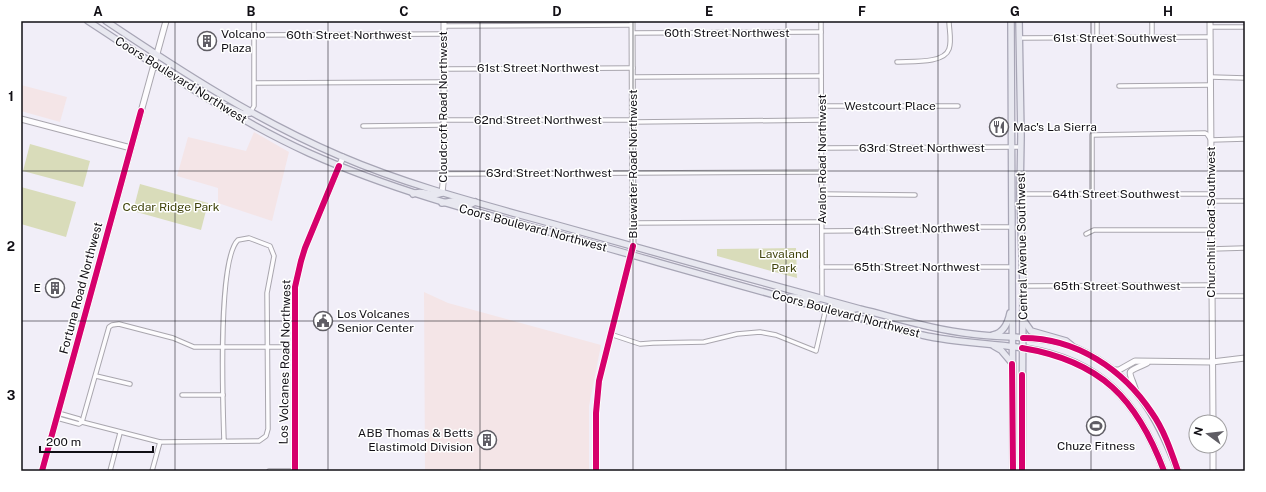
<svg xmlns="http://www.w3.org/2000/svg" width="1266" height="492" viewBox="0 0 1266 492" font-family="'Public Sans',sans-serif">
	<style>
		.industrial { fill: #f4e5e7 }
		.green { fill: #d9dcba }
		.lines { fill: none; stroke-linecap: round; stroke-linejoin: round }
		.street-casing { stroke: #a9a6ae; stroke-width: 5.5 }
		.secondary-casing { stroke: #a9a6ae; stroke-width: 7 }
		.primary-casing { stroke: #a7a5b5; stroke-width: 8 }
		.street { stroke: #fdfcfe; stroke-width: 3.5 }
		.secondary { stroke: #fdfcfe; stroke-width: 5 }
		.primary { stroke: #e8e8f0; stroke-width: 5.5 }
		.cycleway-casing { stroke: #fff; stroke-width: 8 }
		.cycleway { stroke: #d6006c; stroke-width: 6 }
		.grid { fill: none; stroke: #110f15; stroke-width: 1; stroke-opacity: 0.55 }
		.labels { text-anchor: middle; dominant-baseline: central; stroke-width: 3; stroke-linejoin: round; paint-order: stroke }
		.street-label { font-size: 12px; fill: #110f15; stroke: #fff }
		.poi-label { font-size: 12px; fill: #110f15; stroke: #fff; text-anchor: start }
		.park-label { font-size: 12px; fill: #40440c; stroke: #fff }
		.neatline { fill: none; stroke: #110f15; stroke-width: 1.5 }
		.grid-label { font-size: 13px; text-anchor: middle; font-weight: bold; fill: #110f15 }
	</style>
	<rect width="100%" height="100%" fill="#f1eef8"/>
	<g class="industrial">
		<polygon points="21,85 67,97 60,122 21,111"/>
		<polygon points="254,132 289,152 272,221 218,203 218,188 177,176 188,137 246,151"/>
		<polygon points="424,292 448,303 601,345 589,406 589,471 425,471"/>
	</g>
	<g class="green">
		<polygon points="30,144 90,161 83,187 23,171"/>
		<polygon points="140,184 208,203 201,230 133,211"/>
		<polygon points="21,187 76,202 66,237 21,224"/>
		<polygon points="796,248 797,278 717,256 717,249"/>
	</g>
	<g class="lines">
		<defs>
			<g id="street">
				<polyline points="821,21 822,297"/>
				<polyline points="1097,21 1097,38"/>
				<polyline points="1152,21 1152,38"/>
				<polyline points="444,26 632,25"/>
				<polyline points="1210,27 1245,27"/>
				<polyline points="632,33 821,32"/>
				<polyline points="254,35 444,34"/>
				<polyline points="1019,38 1210,37"/>
				<path d="M897,62C911,61 944,64 949,49C952,41 949,29 949,21"/>
				<polyline points="444,69 633,68"/>
				<polyline points="633,77 821,76"/>
				<polyline points="1211,77 1245,78"/>
				<polyline points="255,83 443,82"/>
				<polyline points="1119,86 1211,85"/>
				<polyline points="822,106 958,106"/>
				<polyline points="250,113 254,106 254,21"/>
				<polyline points="444,120 633,120"/>
				<polyline points="633,122 822,120"/>
				<polyline points="363,126 444,125"/>
				<polyline points="822,148 1021,147"/>
				<polyline points="444,174 822,172"/>
				<polyline points="822,194 915,195"/>
				<polyline points="1020,194 1211,194"/>
				<polyline points="1092,194 1092,135 1205,133 1207,134 1211,140 1245,139"/>
				<polyline points="1211,201 1245,201"/>
				<polyline points="633,223 822,222"/>
				<polyline points="822,231 944,230 970,227 1011,227"/>
				<polyline points="1086,234 1094,230 1211,230"/>
				<polyline points="1211,249 1245,248"/>
				<polyline points="822,267 1012,267"/>
				<polyline points="1023,286 1211,285"/>
				<polyline points="1212,296 1245,296"/>
				<polyline points="610,334 640,344 653,343 704,342 737,334 760,332 776,335 816,351 826,308"/>
				<polyline points="96,376 130,384"/>
				<polyline points="182,395 223,395"/>
				<path d="M58,413L79,419L82,422L160,442L259,441L266,436L268,429L267,293L274,256L270,246L249,238L238,240C217,260 223,407 224,441"/>
				<polyline points="57,418 79,424 82,422"/>
				<polyline points="82,422 109,327 112,325 119,324 173,338 194,347 294,347"/>
				<polyline points="110,471 120,433"/>
				<polyline points="152,471 160,442"/>
				<polyline points="269,471 295,471"/>
			</g>
			<g id="secondary">
				<polyline points="1210,21 1213,422"/>
				<polyline points="21,119 131,148"/>
				<polyline points="442,193 444,174 444,21"/>
				<polyline points="1113,370 1119,370 1135,361 1212,362 1245,358"/>
				<path d="M1136,391C1128,367 1125,374 1147,363"/>
				<polyline points="1213,446 1213,471"/>
				<polyline points="42,471 166,21"/>
				<polyline points="295,471 295,287 301,261 305,248 343,157"/>
				<polyline points="596,471 596,413 599,381 633,246 632,21"/>
			</g>
			<g id="primary">
				<path d="M88,21C160,68 230,117 309,153C396,192 487,215 579,240C693,272 807,305 922,335C956,343 990,343 1024,348C1101,360 1138,401 1164,471"/>
				<path d="M106,21C182,72 256,120 340,156C412,187 489,206 564,227C663,255 761,282 860,309C897,318 934,330 972,334C1007,339 1046,334 1078,349C1135,375 1157,416 1178,471"/>
				<polyline points="1011,21 1013,471"/>
				<polyline points="1019,21 1021,136 1020,194 1023,286 1022,471"/>
				<polyline points="223,108 228,107 243,114 250,113"/>
				<path d="M413,194C423,189 431,198 442,193"/>
				<polyline points="442,203 453,201 469,205 475,202"/>
				<path d="M790,297C800,296 811,303 821,298"/>
				<path d="M827,308C838,304 846,312 855,309"/>
				<polyline points="1024,321 1031,331 1066,341 1071,345"/>
				<path d="M993,335C1003,333 1008,323 1010,313"/>
				<polyline points="994,346 1001,350 1012,363"/>
			</g>
		</defs>
		<use href="#street" class="street-casing"/>
		<use href="#secondary" class="secondary-casing"/>
		<use href="#primary" class="primary-casing"/>
		<use href="#street" class="street"/>
		<use href="#secondary" class="secondary"/>
		<use href="#primary" class="primary"/>
		<defs>
			<g id="cycleway">
				<path d="M1023,338C1076,338 1123,369 1152,413C1164,430 1171,451 1178,471"/>
				<path d="M1022,348C1101,361 1137,399 1164,471"/>
				<polyline points="1012,364 1013,471"/>
				<polyline points="1022,375 1022,471"/>
				<polyline points="42,471 141,111"/>
				<polyline points="295,471 295,287 301,261 305,248 339,166"/>
				<polyline points="596,471 596,413 599,381 633,246"/>
			</g>
		</defs>
		<use href="#cycleway" class="cycleway-casing"/>
		<use href="#cycleway" class="cycleway"/>
	</g>
	<path class="grid" d="M175,21V471M328,21V471M480,21V471M633,21V471M786,21V471M938,21V471M1091,21V471M21,171H1245M21,321H1245"/>
	<defs>
		<symbol id="building-ring" viewBox="-11 -11 22 22"><circle r="9.5" fill="#fff" stroke="#5f5d64" stroke-width="1.5"/><path d="M-4-6H4V6H1V3H-1V6H-4ZM-2.5-4.3h1.7v1.8h-1.7ZM.8-4.3h1.7v1.8H.8ZM-2.5-1h1.7V.8h-1.7ZM.8-1h1.7V.8H.8Z" fill="#5f5d64"/></symbol>
		<symbol id="restaurant-ring" viewBox="-11 -11 22 22"><circle r="9.5" fill="#fff" stroke="#5f5d64" stroke-width="1.5"/><path d="M-5-6h1v4h1v-4h1v4h1v-4h1v5L-1.5 .5V6h-2V.5L-5-1ZM5-6V6H3V1.5H1.5Q1.5-4 5-6Z" fill="#5f5d64"/></symbol>
		<symbol id="civic-ring" viewBox="-11 -11 22 22"><circle r="9.5" fill="#fff" stroke="#5f5d64" stroke-width="1.5"/><path d="M-.6-6.5H3V-4.5H.6V-3L4-1V1h2V6H-6V1h2V-1L-.6-3ZM-1.2 2.5V6h2.4V2.5Z" fill="#5f5d64"/></symbol>
		<symbol id="stadium-ring" viewBox="-11 -11 22 22"><circle r="9.5" fill="#fff" stroke="#5f5d64" stroke-width="1.5"/><path d="M0-5a6.5 5 0 1 0 0 10a6.5 5 0 1 0 0-10ZM-3.5-1.8h7v3.6h-7Z" fill="#5f5d64"/></symbol>
	</defs>
	<g fill-rule="evenodd">
		<use href="#building-ring" x="196" y="30" width="22" height="22"/>
		<use href="#restaurant-ring" x="988" y="116" width="22" height="22"/>
		<use href="#building-ring" x="44" y="277" width="22" height="22"/>
		<use href="#civic-ring" x="312" y="310" width="22" height="22"/>
		<use href="#stadium-ring" x="1085" y="415" width="22" height="22"/>
		<use href="#building-ring" x="476" y="429" width="22" height="22"/>
	</g>
	<g class="labels">
		<g class="street-label">
			<text x="727" y="33">60th Street Northwest</text>
			<text x="349" y="35">60th Street Northwest</text>
			<text x="1115" y="38">61st Street Southwest</text>
			<text x="538" y="68">61st Street Northwest</text>
			<text transform="translate(181 80) rotate(32)">Coors Boulevard Northwest</text>
			<text x="890" y="106">Westcourt Place</text>
			<text transform="translate(443 107) rotate(-90)">Cloudcroft Road Northwest</text>
			<text x="538" y="120">62nd Street Northwest</text>
			<text x="922" y="148">63rd Street Northwest</text>
			<text transform="translate(822 159) rotate(-90)">Avalon Road Northwest</text>
			<text transform="translate(633 164) rotate(-90)">Bluewater Road Northwest</text>
			<text x="549" y="173">63rd Street Northwest</text>
			<text x="1116" y="194">64th Street Southwest</text>
			<text transform="translate(1211 222) rotate(-90)">Churchhill Road Southwest</text>
			<text transform="translate(533 228) rotate(15)">Coors Boulevard Northwest</text>
			<text transform="translate(917 229) rotate(-2)">64th Street Northwest</text>
			<text transform="translate(1022 246) rotate(-91)">Central Avenue Southwest</text>
			<text x="917" y="267">65th Street Northwest</text>
			<text x="1117" y="286">65th Street Southwest</text>
			<text transform="translate(81 288) rotate(-75)">Fortuna Road Northwest</text>
			<text transform="translate(846 314) rotate(15)">Coors Boulevard Northwest</text>
			<text transform="translate(285 362) rotate(-89)">Los Volcanes Road Northwest</text>
		</g>
		<g class="poi-label">
			<text x="221" y="34">Volcano<tspan x="221" dy="14">Plaza</tspan></text>
			<text x="1013" y="127">Mac's La Sierra</text>
			<text x="41" y="288" text-anchor="end">E</text>
			<text x="337" y="314">Los Volcanes<tspan x="337" dy="14">Senior Center</tspan></text>
			<text x="473" y="433" text-anchor="end">ABB Thomas &amp; Betts<tspan x="473" dy="14">Elastimold Division</tspan></text>
			<text x="1096" y="446" text-anchor="middle">Chuze Fitness</text>
		</g>
		<g class="park-label">
			<text x="171" y="207">Cedar Ridge Park</text>
			<text x="784" y="254">Lavaland<tspan x="784" dy="14">Park</tspan></text>
		</g>
	</g>
	<rect width="1266" height="492" fill="none" stroke="#ffffff" stroke-width="44"/>
	<g transform="translate(1208 434) rotate(285)"><circle r="19" fill="#ffffff" stroke="#a09fa1"/>
	<path d="M0-3L7 15L0 10L-7 15Z" fill="#5f5d64"/>
	<text y="-6" font-size="11" font-weight="bold" text-anchor="middle" fill="#110f15">N</text>
	</g>
	<path d="M40 446v6h113v-6" fill="none" stroke="#110f15" stroke-width="2"/>
	<text x="46" y="446" font-size="12" fill="#110f15" stroke="#ffffff" stroke-width="3" paint-order="stroke">200 m</text>
	<rect x="22" y="22" width="1222" height="448" class="neatline"/>
	<g class="grid-label">
		<text x="98" y="16">A</text>
		<text x="251" y="16">B</text>
		<text x="404" y="16">C</text>
		<text x="557" y="16">D</text>
		<text x="709" y="16">E</text>
		<text x="862" y="16">F</text>
		<text x="1015" y="16">G</text>
		<text x="1168" y="16">H</text>
		<text x="11" y="101">1</text>
		<text x="11" y="251">2</text>
		<text x="11" y="400">3</text>
	</g>
</svg>
